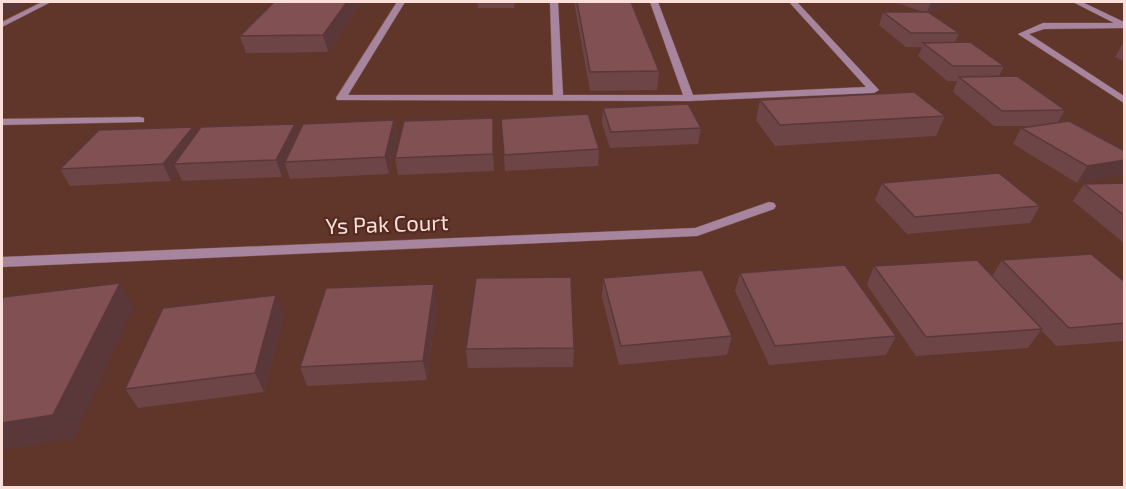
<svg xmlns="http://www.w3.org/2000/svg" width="1126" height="489" viewBox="0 0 1126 489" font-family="'Exo 2',sans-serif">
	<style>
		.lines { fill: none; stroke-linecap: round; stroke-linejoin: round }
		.minor-casing { stroke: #7c5449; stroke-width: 1 }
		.minor { fill: #a7859e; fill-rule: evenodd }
		.wall { fill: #6e4547 }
		.shaded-wall { fill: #5a383a }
		.building { fill: #805053; stroke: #5a383a; stroke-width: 1.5 }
		.labels { text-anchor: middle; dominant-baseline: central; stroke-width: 4.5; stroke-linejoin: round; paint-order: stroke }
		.street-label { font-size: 22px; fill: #fbdfd8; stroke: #542b20 }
	</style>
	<rect width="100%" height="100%" fill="#60352a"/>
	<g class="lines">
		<defs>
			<g id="minor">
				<polygon points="42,2 51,2 2,27 2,22"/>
				<polygon points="397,2 405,2 348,95 553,95 550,2 558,2 563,95 683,95 650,2 658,2 693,95 866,87 789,2 797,2 879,90 874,93 689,101 337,100 336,98"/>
				<polygon points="1073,2 1082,2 1124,22 1124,28 1044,29 1029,34 1124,96 1124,103 1018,34 1043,23 1114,23"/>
				<polygon points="140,117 144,118 144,122 2,125 2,119"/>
				<polygon points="769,202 774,203 776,206 774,209 697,236 2,267 2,257 695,228"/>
			</g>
		</defs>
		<use href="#minor" class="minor-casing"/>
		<use href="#minor" class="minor"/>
	</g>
	<g class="wall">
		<polygon points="477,2 515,2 514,8 478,8"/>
		<polygon points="574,2 631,2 659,71 657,90 590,91"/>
		<polygon points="893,2 960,2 959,3 928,12 959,33 955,42 1004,66 999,76 1065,110 1058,122 1125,151 1077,183 1013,144 1021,128 1035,126 994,126 953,92 957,81 947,81 918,56 922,47 906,47 879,25 883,12 924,12"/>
		<polygon points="980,2 1031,2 982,3"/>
		<polygon points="360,4 328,52 246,53 240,36"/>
		<polygon points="1123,43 1125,43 1125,62 1115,57"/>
		<polygon points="760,100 945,116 936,136 775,146 756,120"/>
		<polygon points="603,108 701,128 698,144 610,148 602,123"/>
		<polygon points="493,118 494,133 494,171 398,175 395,158"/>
		<polygon points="501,119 599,149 598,166 505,171"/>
		<polygon points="394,120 397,136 389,174 290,179 286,167 282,177 182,181 178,172 171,181 70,186 60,169 193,127 196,134 298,134"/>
		<polygon points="882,183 1040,206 1030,223 907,234 875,200"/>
		<polygon points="1125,183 1125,244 1073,201 1084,184"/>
		<polygon points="1002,260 1125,282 1125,341 1056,346 1041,330 1028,348 916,356 867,285 874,266 992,276"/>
		<polygon points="740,273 896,336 886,355 769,365 735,291"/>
		<polygon points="603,278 732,336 727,355 619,365 602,297"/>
		<polygon points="437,302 427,380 307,386 300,367"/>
		<polygon points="284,314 264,392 138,408 125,389"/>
		<polygon points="574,348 573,367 468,368 466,349"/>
	</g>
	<g class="shaded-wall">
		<polygon points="2,2 29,2 2,16"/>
		<polygon points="347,2 359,2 360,4 328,52 323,35"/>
		<polygon points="931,2 960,2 959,3 927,12"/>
		<polygon points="493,118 494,133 494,171 493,154"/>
		<polygon points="394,120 397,136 389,174 385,157"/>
		<polygon points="295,124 300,140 285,162 286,167 282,177 276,160"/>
		<polygon points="193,127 200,143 174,164 178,172 171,181 163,164"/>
		<polygon points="1125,160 1125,175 1077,183 1087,166"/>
		<polygon points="120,283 134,307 74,439 2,450 2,423"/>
		<polygon points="434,284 437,302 427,380 423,361"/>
		<polygon points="276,295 284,314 264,392 255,373"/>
	</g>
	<g class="building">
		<polygon points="274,2 347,2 323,35 240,36"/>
		<polygon points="577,2 631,2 659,71 590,72"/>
		<polygon points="883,12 928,12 959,33 911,33"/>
		<polygon points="970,42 1004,66 953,66 923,43"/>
		<polygon points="1017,76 1065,110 1002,111 959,77"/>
		<polygon points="914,92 945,116 780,125 760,100"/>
		<polygon points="688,104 701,128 611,132 603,108"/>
		<polygon points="588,114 599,149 504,155 501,119"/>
		<polygon points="493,118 493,154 395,158 404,121"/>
		<polygon points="394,120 385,157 285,162 303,124"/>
		<polygon points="1069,121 1125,151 1125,160 1087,166 1021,128"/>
		<polygon points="295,124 276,160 174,164 201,127"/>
		<polygon points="193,127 163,164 60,169 99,130"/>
		<polygon points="999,173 1040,206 915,217 882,183"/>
		<polygon points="1125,183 1125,216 1084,184"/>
		<polygon points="1091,254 1125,282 1125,323 1069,328 1002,260"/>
		<polygon points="977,260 1042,329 926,337 874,266"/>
		<polygon points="845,265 896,336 775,346 740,273"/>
		<polygon points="702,270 732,336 621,346 603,278"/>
		<polygon points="571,277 574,348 466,349 476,278"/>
		<polygon points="120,283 53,415 2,423 2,300 3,297"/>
		<polygon points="434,284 423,361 300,367 326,288"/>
		<polygon points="276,295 255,373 125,389 163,308"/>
	</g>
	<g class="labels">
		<g class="street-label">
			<text transform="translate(387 223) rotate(-2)">Ys Pak Court</text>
		</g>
	</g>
	<rect width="1126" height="489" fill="none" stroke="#fbdfd8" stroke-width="6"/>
</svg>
